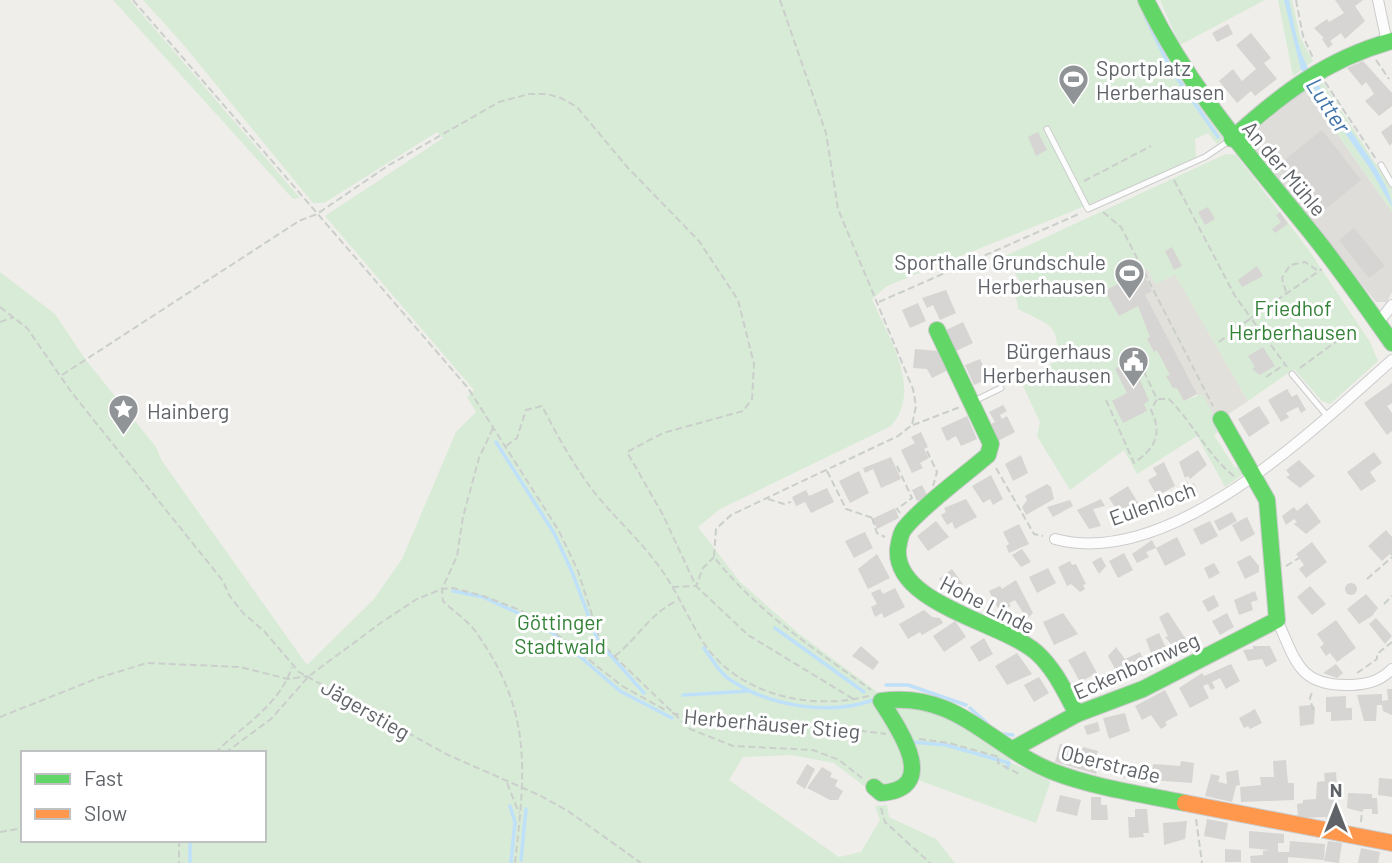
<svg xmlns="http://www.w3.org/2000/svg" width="1392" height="863" viewBox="0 0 1392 863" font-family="Barlow,sans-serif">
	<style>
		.industrial { fill: #dfddda }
		.education { fill: #e2e0da }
		.green { fill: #d8ebd6; fill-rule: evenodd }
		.water { fill: #bfe0f9 }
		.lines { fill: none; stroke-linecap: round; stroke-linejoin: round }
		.stream { stroke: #bfe0f9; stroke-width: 3.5 }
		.building { fill: #d6d5d3 }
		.lane-casing { stroke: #cbcccc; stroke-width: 7 }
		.street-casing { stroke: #cbcccc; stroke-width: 12 }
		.fast-casing { stroke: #cacacb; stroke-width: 18 }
		.slow-casing { stroke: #cacacb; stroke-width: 18 }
		.path { stroke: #cacfcc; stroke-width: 2; stroke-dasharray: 7 3.5; stroke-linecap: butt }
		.lane { stroke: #fdfcfc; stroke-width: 5 }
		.street { stroke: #fdfcfc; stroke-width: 10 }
		.fast { stroke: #63d668; stroke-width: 16 }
		.slow { stroke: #ff974d; stroke-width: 16 }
		.labels { text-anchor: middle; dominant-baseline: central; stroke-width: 6; stroke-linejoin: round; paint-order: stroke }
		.poi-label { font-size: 21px; fill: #5f6368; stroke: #fff; text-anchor: start }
		.street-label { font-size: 21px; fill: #5f6368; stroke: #fff }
		.park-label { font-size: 21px; fill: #348238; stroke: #fff }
		.water-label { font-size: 23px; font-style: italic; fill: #4174aa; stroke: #fff }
	</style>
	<rect width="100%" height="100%" fill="#efeeea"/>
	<polygon class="industrial" points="1306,89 1392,212 1392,292 1387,302 1376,302 1248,143 1249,135"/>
	<polygon class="education" points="1147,269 1175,274 1248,401 1218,421 1197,394 1184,401 1177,389 1173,390 1147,339 1150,336 1138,307 1119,316 1105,291"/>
	<g class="green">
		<polygon points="113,0 130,0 300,198 293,199"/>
		<path d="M143,0H1143L1223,135L1222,141L1217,144L1208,133L1195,139L1196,157L1191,160C1091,206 988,244 887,286L872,299C889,339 923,389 891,426L720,509L698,527L740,582L798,633L884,697L932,705L1013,754L1006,768L1011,763L1049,778L1050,783L1036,823L918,780L919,763L877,796L834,763L792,755L743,757L729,780L839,857L861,852L880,820L875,806L887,805L889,817L936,839L955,863H0V272L55,314L85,359L156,447L162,461L307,665L374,599L402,559L456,432L476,412L467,397L474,390L325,216L443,138L437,132L324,203H313L182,43ZM23,753H264V840H23Z"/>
		<polygon points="1160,0 1265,0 1180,45"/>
		<polygon points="1278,0 1292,0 1300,37 1313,61 1293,76"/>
		<polygon points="1320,78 1392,189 1392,212 1306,89"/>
		<path d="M1226,154L1236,155L1308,249L1370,342L1378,361L1330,404L1322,401L1294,369L1248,401L1175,275L1156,284L1147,269L1105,291L1119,316L1138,306L1150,337L1147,339L1153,351L1157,350L1170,375L1167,377L1173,389L1177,388L1184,401L1202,394L1222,429L1214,435L1235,468L1243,463L1246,472L1225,487L1197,436L1137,474L1124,450L1070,490L1037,436L1040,422L1021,382L1056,361C1061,323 1048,325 1018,309L1016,297L1024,289L1005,256Z"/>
	</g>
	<path class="water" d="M1284,0H1289C1294,23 1297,47 1308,68C1325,101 1392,177 1392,207L1371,170L1301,70Z"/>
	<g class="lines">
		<g class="stream">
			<polyline points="1145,16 1170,68 1218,137"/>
			<polyline points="496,442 554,533 572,572 598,641 644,693"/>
			<polyline points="453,591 483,597 542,624 620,691 672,718"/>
			<polyline points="775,628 864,692"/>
			<path d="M704,648C712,659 720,674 732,681C770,706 829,716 873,700L875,703"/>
			<polyline points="886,685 908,685 966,705"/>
			<polyline points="683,695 750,691"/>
			<polyline points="970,708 987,723"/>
			<polyline points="1002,734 1013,735"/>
			<polyline points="912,742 946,745 1009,763 1007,768"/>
			<polyline points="510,806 515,822 511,863"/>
			<polyline points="521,860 526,809"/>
			<polyline points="190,863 190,840"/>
		</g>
	</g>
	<g class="building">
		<polygon points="1335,0 1363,0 1355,6 1365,21 1345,39 1341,33 1330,41 1333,44 1328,48 1322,39 1324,38 1314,28 1327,19 1329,22 1344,13"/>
		<polygon points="1228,24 1233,34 1217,42 1212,33"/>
		<polygon points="1251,33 1271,58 1264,63 1277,79 1255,96 1251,91 1237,103 1219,81 1233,69 1242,81 1256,69 1236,45"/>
		<polygon points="1363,61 1392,93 1392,106 1379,116 1365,101 1374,94 1371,89 1366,82 1362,86 1347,68"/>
		<polygon points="1392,124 1392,143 1390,146 1381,132"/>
		<polygon points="1322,130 1361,180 1318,215 1278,165"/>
		<polygon points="1038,132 1047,150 1036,156 1028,137"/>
		<polygon points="1208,207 1215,219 1205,225 1198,212"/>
		<polygon points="1280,212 1288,224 1275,233 1272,229 1281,222 1276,215"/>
		<polygon points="1354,228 1385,266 1369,278 1339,240"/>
		<polygon points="1172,247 1182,266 1174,270 1165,251"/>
		<polygon points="1257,266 1263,276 1242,287 1238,280"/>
		<polygon points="1142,271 1152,291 1145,295 1197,394 1184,401 1177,388 1173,388 1166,376 1170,375 1157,350 1154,352 1147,339 1150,337 1138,306 1119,316 1105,291"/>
		<polygon points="946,290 956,313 940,320 933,305 927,308 922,298"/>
		<polygon points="918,303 926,321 910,328 902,310"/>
		<polygon points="963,322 973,343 954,352 944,331"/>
		<polygon points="1263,347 1275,366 1260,375 1252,369 1255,367 1248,356"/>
		<polygon points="915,349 939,351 948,370 932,378 927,369 913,368"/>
		<polygon points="980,359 989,379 974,385 965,365"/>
		<polygon points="1132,360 1149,401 1144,404 1147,411 1123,423 1112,401 1127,393 1115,369"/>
		<polygon points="1392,383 1392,403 1387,406 1392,413 1392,431 1387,435 1364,403"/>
		<polygon points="1287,389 1292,397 1297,394 1306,410 1301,413 1298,407 1286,413 1289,417 1281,422 1268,400"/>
		<polygon points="1003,405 1007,411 1000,415 1002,419 1007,416 1015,432 998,441 989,425 995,422 989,412"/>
		<polygon points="1259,406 1270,423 1249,437 1238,419"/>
		<polygon points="967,416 977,439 961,446 956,436 947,441 941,428"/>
		<polygon points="921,432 928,447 924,449 929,458 920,463 923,468 912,473 901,450 915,443 911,437"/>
		<polygon points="1198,450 1207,465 1190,479 1188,476 1185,478 1179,462"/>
		<polygon points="1374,452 1382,463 1370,472 1376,481 1361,491 1347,472"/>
		<polygon points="1021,455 1028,473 1013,481 1005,464"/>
		<polygon points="891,457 901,479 881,488 873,469 865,473 863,468"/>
		<polygon points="1299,460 1315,476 1300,488 1286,477 1290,475 1286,470"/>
		<polygon points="1164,462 1175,486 1157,496 1148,480 1157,475 1153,468"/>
		<polygon points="859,471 869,493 850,503 839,481"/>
		<polygon points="991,475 1003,499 993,505 990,499 983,503 972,486"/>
		<polygon points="1187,481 1189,486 1194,483 1198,492 1190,497 1188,493 1184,495 1180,488"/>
		<polygon points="1047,484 1051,487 1054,499 1026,515 1022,507 1027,500 1025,496"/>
		<polygon points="922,485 928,497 917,501 912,490"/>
		<polygon points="1128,486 1138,503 1120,515 1109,498"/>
		<polygon points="827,488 834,502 811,513 805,502 796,506 792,497 806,490 809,496"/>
		<polygon points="966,499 977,517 955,529 952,522 947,525 941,515 946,512 944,508"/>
		<polygon points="1101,499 1105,506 1093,509 1101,526 1089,529 1077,510"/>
		<polygon points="1070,500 1073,506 1053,517 1047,507"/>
		<polygon points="1307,503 1321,522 1306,534 1294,524 1297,522 1294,519 1286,525 1282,516 1294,507 1297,511"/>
		<polygon points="895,508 899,518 877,529 872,519"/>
		<polygon points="1232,512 1237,521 1219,531 1214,521"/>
		<polygon points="1247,517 1255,534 1241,542 1232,525"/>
		<polygon points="936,521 949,537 928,551 917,536"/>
		<polygon points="1210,521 1218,536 1201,545 1193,529"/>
		<polygon points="1019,524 1029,544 1009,553 1006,546 1009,544 1003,532"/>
		<polygon points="1386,530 1392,537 1392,552 1382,561 1368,546"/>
		<polygon points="865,532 873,548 854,558 845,541"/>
		<polygon points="1177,537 1186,555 1165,566 1156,548"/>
		<polygon points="1152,540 1156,548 1146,552 1149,557 1137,563 1132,554"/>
		<polygon points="1312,542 1327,562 1306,578 1299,569 1304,565 1296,554"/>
		<polygon points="1022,549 1031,562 1021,567 1012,555"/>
		<polygon points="1124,553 1133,570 1118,578 1109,561"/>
		<polygon points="877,554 890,578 868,589 858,569"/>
		<polygon points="1250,555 1259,566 1259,572 1245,579 1237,562"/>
		<polygon points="1101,557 1106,566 1099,574 1092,562"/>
		<polygon points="1070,561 1072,565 1076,564 1086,584 1083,585 1085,589 1080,592 1071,584 1067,586 1058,567"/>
		<polygon points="1214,563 1220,573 1209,579 1204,568"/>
		<polygon points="1048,568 1056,583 1037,593 1029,577"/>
		<polygon points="952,569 963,584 951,593 939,579"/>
		<polygon points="1016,580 1033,613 1027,619 1015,600 1009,603 1011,606 1000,612 989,591 1000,586 1002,589"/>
		<circle cx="1351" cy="589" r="6"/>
		<polygon points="1310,586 1326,604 1312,615 1297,597"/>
		<polygon points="895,588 905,607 884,618 882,613 875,617 871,607 877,604 871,593 880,589 883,594"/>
		<polygon points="1255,591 1258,600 1251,602 1253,610 1239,615 1234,600"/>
		<polygon points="1366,594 1378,608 1372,616 1359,624 1347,609"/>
		<polygon points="1214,595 1219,606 1208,612 1202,601"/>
		<polygon points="924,610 932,617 940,618 943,623 922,635 920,632 908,639 899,624"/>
		<polygon points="1168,612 1189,644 1176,650 1165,637 1168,636 1159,617"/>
		<polygon points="1063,613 1078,634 1054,645 1043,622"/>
		<polygon points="1227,613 1234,627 1220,635 1212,621"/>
		<polygon points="1376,618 1392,636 1385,644 1369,624"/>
		<polygon points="1336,620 1356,648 1337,662 1330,653 1326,656 1320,647 1324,644 1317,634"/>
		<polygon points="955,621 966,637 944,652 933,636"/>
		<polygon points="1159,633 1167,650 1164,652 1166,656 1161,659 1163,662 1159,664 1157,661 1154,662 1146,639"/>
		<polygon points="984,638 993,654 979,662 970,647"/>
		<polygon points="861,646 879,662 873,670 852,656"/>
		<polygon points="1253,646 1270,646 1277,661 1266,667 1262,659 1248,661 1243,650 1253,649"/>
		<polygon points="1116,647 1125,659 1140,652 1144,661 1140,664 1142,669 1121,680 1108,656"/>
		<polygon points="1085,651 1097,673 1080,682 1068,660"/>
		<polygon points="1017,653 1032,674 1007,685 995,666"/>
		<polygon points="1231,664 1240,681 1226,689 1220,678 1212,682 1215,688 1211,690 1208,684 1203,686 1209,698 1190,708 1179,688 1202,673 1204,676"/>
		<polygon points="1336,664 1343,673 1337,678 1323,673"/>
		<polygon points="1039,677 1049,693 1034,702 1024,685"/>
		<polygon points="1387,689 1392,689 1392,715 1383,711 1382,705 1377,705 1376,721 1364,721 1357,695 1382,694 1382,701 1388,700"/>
		<polygon points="1165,690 1178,715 1165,722 1167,725 1161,729 1151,715 1142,720 1135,706"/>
		<polygon points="1346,696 1346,708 1352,708 1352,720 1331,721 1331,712 1326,712 1326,697"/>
		<polygon points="1312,705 1315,707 1314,724 1300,726 1299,706"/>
		<polygon points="1255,709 1262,723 1250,729 1248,726 1244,728 1239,718"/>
		<polygon points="1125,713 1130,731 1109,739 1103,718"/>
		<polygon points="1098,722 1100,731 1087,735 1084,726"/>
		<polygon points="1060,744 1077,750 1076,754 1080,755 1083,747 1098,751 1095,760 1100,761 1096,774 1055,762"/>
		<polygon points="1286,760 1288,783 1294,783 1294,800 1241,802 1240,787 1261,785 1260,777 1274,777 1273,761"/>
		<polygon points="1181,761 1194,763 1192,783 1151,780 1153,764 1180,766"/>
		<polygon points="1120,762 1150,772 1147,783 1117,776"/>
		<polygon points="807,764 815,769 805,789 796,783"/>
		<polygon points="822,767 832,773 830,777 838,780 835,786 843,791 838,800 830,800 807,788"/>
		<polygon points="1238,770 1240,785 1236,786 1232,802 1205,796 1211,774 1220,776 1218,782 1227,784 1226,772"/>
		<polygon points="1336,772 1340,824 1326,824 1326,817 1298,818 1297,804 1303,803 1303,800 1316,799 1317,782 1325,781 1324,773"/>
		<polygon points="1379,778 1392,779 1392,797 1378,795"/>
		<polygon points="1348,793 1372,794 1372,798 1377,798 1378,814 1372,814 1372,809 1364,809 1362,812 1347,808"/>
		<polygon points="1060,795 1081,800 1077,816 1056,811"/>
		<polygon points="1091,797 1101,797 1101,805 1107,805 1108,820 1091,820"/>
		<polygon points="1135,809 1147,809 1149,833 1143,833 1144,837 1129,838 1128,817 1135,817"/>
		<polygon points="1207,819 1228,823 1225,840 1204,836"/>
		<polygon points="1187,821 1185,839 1164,845 1163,823"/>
		<polygon points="1249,831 1284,834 1284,843 1278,843 1278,852 1289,852 1290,841 1325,844 1324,860 1288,857 1288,863 1251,863 1250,856 1263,855 1263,851 1269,850 1249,848"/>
		<polygon points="1328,841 1342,843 1339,863 1324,861"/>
		<polygon points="1361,848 1380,852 1378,863 1358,863"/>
		<polygon points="1225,849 1241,850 1241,862 1225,862"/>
	</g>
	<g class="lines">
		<defs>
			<g id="lane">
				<polyline points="1047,129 1088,209 1205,157 1229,141"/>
				<polyline points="1381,165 1392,184"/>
				<polyline points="1292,374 1328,417"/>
				<polyline points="974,401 1001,388"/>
			</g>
			<g id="street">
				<polyline points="1378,0 1387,42"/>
				<polyline points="1378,323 1392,305"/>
				<path d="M1055,539C1170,570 1313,430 1392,360"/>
				<path d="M1277,620C1297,663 1299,687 1352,685C1368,684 1380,681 1392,669"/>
			</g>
			<g id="fast">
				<path d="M1146,0C1189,89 1252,159 1313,235C1341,270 1366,306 1392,343"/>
				<path d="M1232,139C1281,94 1327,59 1392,41"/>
				<path d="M937,330L991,444L988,455C965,475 921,507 904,529C900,534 899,543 898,549C894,604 1001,622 1036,652C1055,669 1065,692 1077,714"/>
				<polyline points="1013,749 1077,714 1143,689 1277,620 1267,500 1221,419"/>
				<path d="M874,787L881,793C942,789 897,726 881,701C957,690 990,747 1054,772C1096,788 1141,794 1185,803"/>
			</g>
			<polyline id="slow" points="1185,803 1392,843"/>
		</defs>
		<use href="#lane" class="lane-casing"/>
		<use href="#street" class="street-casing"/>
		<use href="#fast" class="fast-casing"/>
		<use href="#slow" class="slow-casing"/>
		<g class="path">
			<polyline points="133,0 468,388 559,531 578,571 600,640 614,656 690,729 733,746 813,750 839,760 862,778"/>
			<path d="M780,0L826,133L838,209L913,389L916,406L912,425L898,436L731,515L716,529L714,557C758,613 814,648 871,690"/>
			<polyline points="1296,0 1303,36 1313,58"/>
			<polyline points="1376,60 1389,79"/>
			<polyline points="1325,82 1376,159"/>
			<polyline points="1174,180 1235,296 1251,318 1322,269"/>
			<polyline points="1084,181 1151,146"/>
			<polyline points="1103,212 1121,227 1213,406"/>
			<polyline points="1286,292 1282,278 1290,265 1305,262 1317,270"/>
			<polyline points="879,302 1081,213"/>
			<polyline points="0,307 27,328 72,393 223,581 229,595 243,613 264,631 299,672 446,754 539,795 568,811 641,863"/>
			<polyline points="0,322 14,317"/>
			<polyline points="1219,342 1251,318 1287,367"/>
			<polyline points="1300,368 1356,327"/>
			<polyline points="62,375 299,221 317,214 389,165 499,102 529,94 547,94 561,98 577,107 628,168 699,241 738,300 754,364 752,399 743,411 663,433 627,452 663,515 696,586 748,635 855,700"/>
			<polyline points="1266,377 1284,365"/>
			<path d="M1158,399H1169C1193,423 1208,456 1235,477"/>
			<path d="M1106,400L1134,463C1155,448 1163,435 1151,410L1157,399L1136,355L1132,358"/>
			<polyline points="913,425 960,407"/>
			<path d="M493,428L479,458L463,517L457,556L442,589L443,601C454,612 470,622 478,635C533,714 525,773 515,863"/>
			<path d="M506,446L517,438L526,410L542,406C557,435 574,466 594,492C613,516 636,536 654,560C674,584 686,615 703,642C738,695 810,711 869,696"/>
			<polyline points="927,451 937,472 933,486"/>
			<polyline points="897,466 912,498 897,509 900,513"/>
			<polyline points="996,468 1034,534 1043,536"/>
			<polyline points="827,471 846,509 873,518"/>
			<polyline points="768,499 784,504 791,502"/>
			<polyline points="872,518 877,533 885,537"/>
			<polyline points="1391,553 1392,555"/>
			<polyline points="1286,566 1299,558"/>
			<polyline points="1367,579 1392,557"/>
			<polyline points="672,587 696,586 703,568 714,557"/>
			<polyline points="1384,604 1392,596"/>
			<path d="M615,656C638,638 651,612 677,601"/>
			<polyline points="1357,673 1377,659 1377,654 1392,642"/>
			<polyline points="1313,710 1310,698 1313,690"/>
			<polyline points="672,713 713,722 831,727 886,734"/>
			<polyline points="0,717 98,678 147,663 240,667 288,679 308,676"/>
			<polyline points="919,739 949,743 999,757"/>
			<path d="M215,753C243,725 279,706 292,667"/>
			<polyline points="225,753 271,719 309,676 382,622 417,599 442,589 453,588 483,596 520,610 543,623 622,686 667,711"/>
			<polyline points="998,758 998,763 1019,774"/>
			<polyline points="507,783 519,813"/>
			<polyline points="881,808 885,822 930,863"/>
			<polyline points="1196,819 1202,863"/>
			<polyline points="1361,822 1362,812"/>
			<polyline points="0,832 23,828"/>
			<polyline points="179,840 179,863"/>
		</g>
		<use href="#lane" class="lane"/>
		<use href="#street" class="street"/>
		<use href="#fast" class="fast"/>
		<use href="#slow" class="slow"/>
	</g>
	<defs>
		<symbol id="stadium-pin" viewBox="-11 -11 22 30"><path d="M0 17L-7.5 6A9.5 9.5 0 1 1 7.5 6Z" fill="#919496" stroke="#fff"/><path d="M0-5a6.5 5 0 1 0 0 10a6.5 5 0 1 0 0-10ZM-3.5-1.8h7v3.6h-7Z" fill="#fff"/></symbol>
		<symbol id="civic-pin" viewBox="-11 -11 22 30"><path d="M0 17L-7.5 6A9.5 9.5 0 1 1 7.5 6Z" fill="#919496" stroke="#fff"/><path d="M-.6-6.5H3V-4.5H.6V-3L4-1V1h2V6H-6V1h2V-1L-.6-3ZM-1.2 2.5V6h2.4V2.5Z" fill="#fff"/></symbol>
		<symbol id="sight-pin" viewBox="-11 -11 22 30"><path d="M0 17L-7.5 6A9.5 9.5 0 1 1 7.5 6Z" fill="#919496" stroke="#fff"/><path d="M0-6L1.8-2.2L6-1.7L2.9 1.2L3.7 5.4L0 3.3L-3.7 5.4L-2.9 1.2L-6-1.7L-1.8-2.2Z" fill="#fff"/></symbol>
	</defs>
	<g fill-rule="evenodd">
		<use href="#stadium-pin" x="1056" y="62" width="35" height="47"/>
		<use href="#stadium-pin" x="1112" y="256" width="35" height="47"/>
		<use href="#civic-pin" x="1116" y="344" width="35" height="47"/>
		<use href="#sight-pin" x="106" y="392" width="35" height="47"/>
	</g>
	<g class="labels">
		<g class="poi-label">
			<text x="1096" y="67">Sportplatz<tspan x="1096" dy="24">Herberhausen</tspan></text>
			<text x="1106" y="261" text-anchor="end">Sporthalle Grundschule<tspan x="1106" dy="24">Herberhausen</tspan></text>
			<text x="1111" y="350" text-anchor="end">Bürgerhaus<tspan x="1111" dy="24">Herberhausen</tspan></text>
			<text x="147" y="410">Hainberg</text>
		</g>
		<g class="street-label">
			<text transform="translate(1285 168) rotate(50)">An der Mühle</text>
			<text transform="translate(1152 503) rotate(-20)">Eulenloch</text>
			<text transform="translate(988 604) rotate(27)">Hohe Linde</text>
			<text transform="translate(1136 665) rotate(-24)">Eckenbornweg</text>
			<text transform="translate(366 709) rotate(30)">Jägerstieg</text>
			<text transform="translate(772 723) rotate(5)">Herberhäuser Stieg</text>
			<text transform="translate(1111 763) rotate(14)">Oberstraße</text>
		</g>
		<g class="park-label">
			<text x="1293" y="307">Friedhof<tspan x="1293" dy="24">Herberhausen</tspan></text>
			<text x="560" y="621">Göttinger<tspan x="560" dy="24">Stadtwald</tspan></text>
		</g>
		<g class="water-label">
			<text transform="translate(1329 105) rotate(57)">Lutter</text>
		</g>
	</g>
	<rect x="21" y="751" width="245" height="91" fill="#ffffff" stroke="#bfc1c3" stroke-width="2"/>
	<rect x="35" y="774" width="35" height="10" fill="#63d668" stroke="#bfc1c3" stroke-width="2"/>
	<text x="84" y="786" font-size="21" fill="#5f6368">Fast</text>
	<rect x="35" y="809" width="35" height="10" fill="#ff974d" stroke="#bfc1c3" stroke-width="2"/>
	<text x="84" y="821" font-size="21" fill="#5f6368">Slow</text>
	<g transform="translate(1336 807)" stroke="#ffffff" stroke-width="5" paint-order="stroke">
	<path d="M0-5L12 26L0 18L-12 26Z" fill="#5f6368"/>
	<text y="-10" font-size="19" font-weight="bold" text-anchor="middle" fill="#5f6368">N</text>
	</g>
</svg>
